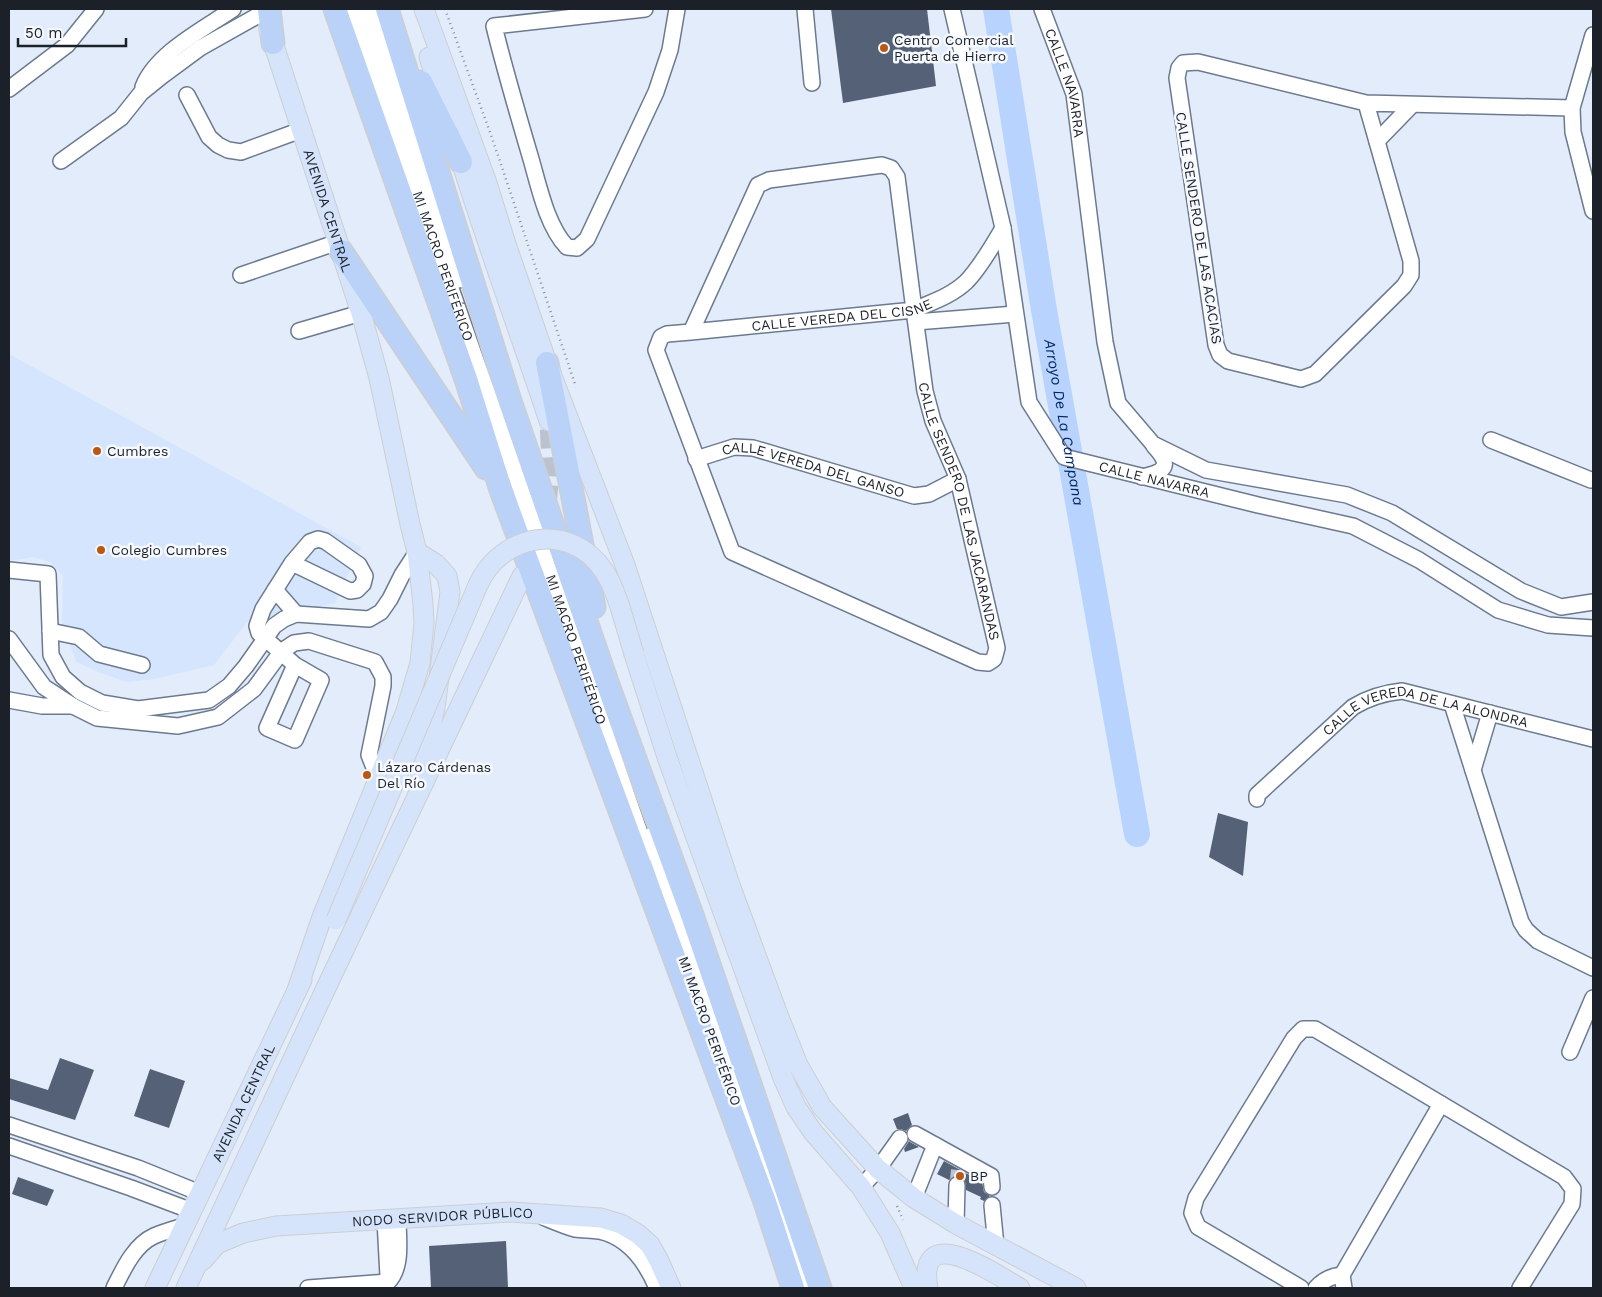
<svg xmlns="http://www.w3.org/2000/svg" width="1602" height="1297" viewBox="0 0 1602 1297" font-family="'Work Sans',sans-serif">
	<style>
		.built { fill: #d5e5fd }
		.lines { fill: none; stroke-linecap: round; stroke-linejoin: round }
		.river { stroke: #b8d3fe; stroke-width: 26 }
		.building { fill: #546176 }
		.minor-tunnel { stroke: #bbc3d1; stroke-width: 15; stroke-dasharray: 15 8; stroke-linecap: butt }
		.major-tunnel { stroke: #bbc3d1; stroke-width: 19; stroke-dasharray: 19 9; stroke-linecap: butt }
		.minor-casing { stroke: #6c7a8f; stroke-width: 18 }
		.major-casing { stroke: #cdced0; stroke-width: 21 }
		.highway-casing { stroke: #cdced0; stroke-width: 25 }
		.path { stroke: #888f9c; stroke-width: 2.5; stroke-dasharray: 1 4; stroke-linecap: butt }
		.minor { stroke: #fff; stroke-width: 15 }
		.major { stroke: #d6e4fb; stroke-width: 19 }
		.highway { stroke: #bad2f8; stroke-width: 22 }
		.major-bridge-casing { stroke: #cdced0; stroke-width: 21; stroke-linecap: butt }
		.major-bridge { stroke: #d6e4fb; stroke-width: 19 }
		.poi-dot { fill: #b95913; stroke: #f6f9fe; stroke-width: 2 }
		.labels { text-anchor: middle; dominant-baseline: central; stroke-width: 5; stroke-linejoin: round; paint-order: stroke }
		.poi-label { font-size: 14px; fill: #1b2029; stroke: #f6f9fe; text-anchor: start }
		.street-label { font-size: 14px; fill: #1b2029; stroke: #f6f9fe }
		.water-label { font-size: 15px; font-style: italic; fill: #042965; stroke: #f6f9fe }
	</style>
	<rect width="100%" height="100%" fill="#e3ecfb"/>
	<polygon class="built" points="9,354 361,547 335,603 247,622 214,665 154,679 126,682 101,673 76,662 62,622 63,576 50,562 33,557 9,561"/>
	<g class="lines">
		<path class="river" id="s1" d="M996,9L1044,310L1137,834"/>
	</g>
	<g class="building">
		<polygon points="831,9 927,9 936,86 843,103"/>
		<polygon points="1218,813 1248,822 1243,876 1209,857"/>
		<polygon points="60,1058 94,1070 75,1120 9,1099 9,1078 48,1090"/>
		<polygon points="150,1069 185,1081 169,1128 134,1116"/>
		<polygon points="908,1113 912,1125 906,1131 901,1129 897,1129 893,1119"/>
		<polygon points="909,1141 910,1142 919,1147 905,1152 904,1149"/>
		<polygon points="944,1161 982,1182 984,1192 990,1196 984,1201 980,1199 981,1197 966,1190 965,1181 961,1177 953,1177 949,1180 937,1174"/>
		<polygon points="18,1177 54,1190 47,1206 12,1194"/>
		<polygon points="506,1241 508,1288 431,1288 429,1246"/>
	</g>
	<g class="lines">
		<polyline class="minor-tunnel" points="957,1185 959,1165"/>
		<polyline class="major-tunnel" points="547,504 551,464 549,421"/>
		<defs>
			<g id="minor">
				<path id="s2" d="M354,9L647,853"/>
				<polyline points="369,9 459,280"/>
				<path d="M645,9L494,26C505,71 518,115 531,159C539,187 547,226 567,247L577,248L587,239L656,92L670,50L677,9"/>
				<polyline points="805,9 812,83"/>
				<path id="s3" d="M952,9L1003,228L1029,402L1064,457L1258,505L1353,526L1419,560L1498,610L1548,625L1593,628"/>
				<path id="s4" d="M1042,9L1074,94L1105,342L1118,403L1153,444L1206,470L1347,495L1392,513L1521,591L1561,607L1593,602"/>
				<polyline points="1593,35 1572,108 1573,132 1593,211"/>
				<path d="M143,87C156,53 204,29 233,9"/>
				<polyline points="9,89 67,45 96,9"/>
				<polyline points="187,95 209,137 218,145 228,150 241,152 301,130"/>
				<polyline points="1366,103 1411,261 1411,275 1404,286 1315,374 1301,379 1228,361 1220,355 1216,345 1177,78 1179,68 1183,63 1198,62 1366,103 1572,108"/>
				<polyline points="1377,141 1412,105"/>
				<polyline points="61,161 121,118 141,93 162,76 200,48 264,12"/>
				<polyline points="241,275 338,242"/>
				<polyline points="916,322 1015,314"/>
				<polyline points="299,331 371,310"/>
				<path id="s5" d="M691,332L758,185L769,180L882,165L891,168L897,177L914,310L925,391L933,421L958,479L997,648L994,659L988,663L978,662L732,552L656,350L661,337L667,334L691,332L914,310C932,302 951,296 966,282C980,268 993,245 1003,228"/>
				<polyline points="1491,440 1591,480 1593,480"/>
				<path id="s6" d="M696,459L734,447L753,448L914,496L929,494L958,479"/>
				<path d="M1142,477C1166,472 1172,465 1154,446"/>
				<polyline points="292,563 350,591 357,590 363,584 365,576 359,565 325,541 318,539 310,542 292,563 263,609 257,626 259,633 295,665 267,728 295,740 321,680 295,665"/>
				<polyline points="9,570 48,574 51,655 63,677 80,692 102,703 138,709 209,700 229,686 246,666 274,626 284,619 296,614 369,619 381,612 390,599 402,575 417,552"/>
				<polyline points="275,590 296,614"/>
				<polyline points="50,631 79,637 99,654 142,665"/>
				<polyline points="9,639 44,687 73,706 97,718 178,726 218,717 254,689 282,651 294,643 309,641 375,662 383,677 383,686 369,755 379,780"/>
				<polyline points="9,700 42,706 73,706"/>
				<polyline points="1452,704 1521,922 1526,930 1538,941 1593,968"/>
				<polyline points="1473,770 1490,713"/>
				<path id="s7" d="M1257,799V795L1353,707C1369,697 1384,693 1402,691L1593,739"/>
				<polyline points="650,836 807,1288"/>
				<polyline points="1570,1052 1593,998"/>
				<polyline points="9,1125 138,1168 200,1193"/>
				<polyline points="915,1134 991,1176 992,1187"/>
				<polyline points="9,1146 131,1188 192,1211"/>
				<polyline points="861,1187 878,1169 900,1138"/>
				<polyline points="914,1198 935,1145"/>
				<polyline points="992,1205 996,1246"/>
				<path d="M543,1217C553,1221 564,1226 575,1229C583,1230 591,1230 599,1231C628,1237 646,1262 657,1288"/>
				<polyline points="385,1220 388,1276"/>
				<polyline points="956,1224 957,1185"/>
				<path d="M114,1288C123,1270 134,1245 154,1236C163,1232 174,1229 184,1226"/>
				<path d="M308,1288L388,1282C403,1267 398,1239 398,1219"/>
				<polyline points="1301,1288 1198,1227 1192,1213 1196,1198 1294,1038 1303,1029 1315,1029 1564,1177 1573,1189 1572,1204 1520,1288"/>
				<path d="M1316,1288C1323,1280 1331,1276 1342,1275"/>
				<polyline points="1344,1288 1342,1275 1441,1104"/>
			</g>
			<g id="major">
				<polyline points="424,9 487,183 506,244 547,363 625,565 730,885 777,1012 798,1065 822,1107 878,1169 914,1198 956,1224 1076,1288"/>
				<path id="s8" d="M269,30L361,313L379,378L410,524L417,552L423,604L424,623L420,663L406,711L322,917L297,990"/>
				<polyline points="429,57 449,122"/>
				<path d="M457,148C485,240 519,330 549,421"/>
				<polyline points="417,552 436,564 447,576 450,592 435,708 420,772"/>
				<polyline points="634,654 668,760 783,1078 796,1107 813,1132 861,1187 890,1233 914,1288"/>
				<path id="s9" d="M203,1260L217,1244L243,1233L276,1226L511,1212L601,1218L621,1224L638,1234L650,1245L659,1261L671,1288"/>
				<path id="s10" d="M155,1288L302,980"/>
				<polyline points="186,1288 334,971 522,576"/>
				<path d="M928,1288C916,1219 995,1274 1020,1288"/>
			</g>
			<g id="highway">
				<polyline points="269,9 273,43"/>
				<polyline points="335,9 466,379 501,490 765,1202 793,1288"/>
				<polyline points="387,9 509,398 608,685 692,915 820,1288"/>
				<polyline points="421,82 461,162"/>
				<polyline points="341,251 486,468"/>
				<polyline points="547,363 594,607"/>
			</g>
		</defs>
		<use href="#minor" class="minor-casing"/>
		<use href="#major" class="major-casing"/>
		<use href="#highway" class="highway-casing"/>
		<g class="path">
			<polyline points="445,9 491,135 576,387"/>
			<polyline points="897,1206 903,1220"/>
		</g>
		<use href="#minor" class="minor"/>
		<use href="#major" class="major"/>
		<use href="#highway" class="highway"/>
		<defs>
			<path id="major-bridge" d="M336,920L478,585C501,533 571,521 604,571C618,592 626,629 634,654"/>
		</defs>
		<use href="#major-bridge" class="major-bridge-casing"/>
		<use href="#major-bridge" class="major-bridge"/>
	</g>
	<g class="poi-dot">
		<circle cx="884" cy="48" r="5"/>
		<circle cx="97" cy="451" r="5"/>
		<circle cx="101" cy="550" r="5"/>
		<circle cx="367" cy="775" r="5"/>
		<circle cx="960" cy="1176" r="5"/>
	</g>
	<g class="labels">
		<g class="poi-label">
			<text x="894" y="40">Centro Comercial<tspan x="894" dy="16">Puerta de Hierro</tspan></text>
			<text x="107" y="451">Cumbres</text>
			<text x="111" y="550">Colegio Cumbres</text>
			<text x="377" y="767">Lázaro Cárdenas<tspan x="377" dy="16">Del Río</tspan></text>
			<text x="970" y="1176">BP</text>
		</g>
		<g class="street-label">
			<text stroke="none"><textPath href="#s4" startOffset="78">CALLE NAVARRA</textPath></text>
			<text stroke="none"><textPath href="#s8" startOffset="190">AVENIDA CENTRAL</textPath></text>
			<text transform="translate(1199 228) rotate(81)">CALLE SENDERO DE LAS ACACIAS</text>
			<text stroke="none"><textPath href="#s2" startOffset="272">MI MACRO PERIFÉRICO</textPath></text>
			<text stroke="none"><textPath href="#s5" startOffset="1502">CALLE VEREDA DEL CISNE</textPath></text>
			<text stroke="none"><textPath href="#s6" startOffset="122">CALLE VEREDA DEL GANSO</textPath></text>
			<text stroke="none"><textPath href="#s3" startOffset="559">CALLE NAVARRA</textPath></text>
			<text stroke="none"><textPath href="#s5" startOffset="649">CALLE SENDERO DE LAS JACARANDAS</textPath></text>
			<text stroke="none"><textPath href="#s2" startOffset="678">MI MACRO PERIFÉRICO</textPath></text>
			<text stroke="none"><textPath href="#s7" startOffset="206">CALLE VEREDA DE LA ALONDRA</textPath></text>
			<text transform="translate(710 1031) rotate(70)">MI MACRO PERIFÉRICO</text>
			<text stroke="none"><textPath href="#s10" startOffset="205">AVENIDA CENTRAL</textPath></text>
			<text stroke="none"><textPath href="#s9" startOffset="250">NODO SERVIDOR PÚBLICO</textPath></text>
		</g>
		<g class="water-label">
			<text stroke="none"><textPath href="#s1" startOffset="419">Arroyo De La Campana</textPath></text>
		</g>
	</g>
	<rect width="1602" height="1297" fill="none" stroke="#1b2029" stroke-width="20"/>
	<path d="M18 38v8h108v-8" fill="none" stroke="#1b2029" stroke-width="2.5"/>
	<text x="25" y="38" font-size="15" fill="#1b2029" stroke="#f6f9fe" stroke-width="4" paint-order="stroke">50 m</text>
</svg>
